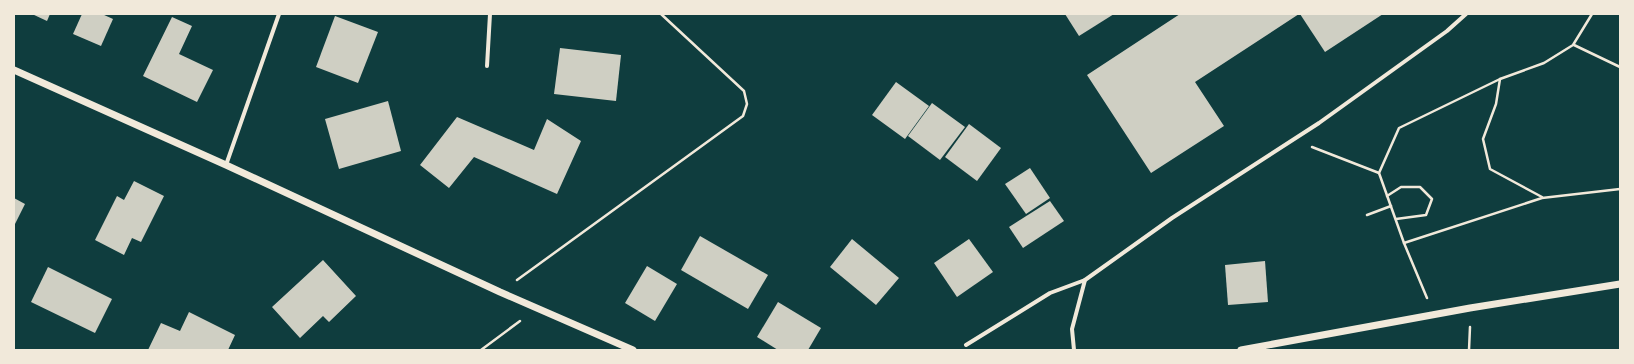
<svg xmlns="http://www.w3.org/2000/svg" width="1634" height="364" viewBox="0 0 1634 364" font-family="'Noto Sans',sans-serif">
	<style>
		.building { fill: #cfcfc3 }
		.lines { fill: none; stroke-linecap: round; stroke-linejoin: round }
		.path { stroke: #f1e9da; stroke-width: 2.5 }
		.minor { stroke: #f1e9da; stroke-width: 4 }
		.tertiary { stroke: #f1e9da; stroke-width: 7 }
	</style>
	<rect width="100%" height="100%" fill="#0f3d3e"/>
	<g class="building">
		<polygon points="32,14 50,14 47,21"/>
		<polygon points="82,14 102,14 113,19 101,46 73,34"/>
		<polygon points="1065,14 1114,14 1079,36"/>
		<polygon points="1180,14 1299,14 1195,82 1224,126 1151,173 1087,75"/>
		<polygon points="1300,14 1383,14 1325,52"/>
		<polygon points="335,16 378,32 358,83 316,67"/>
		<polygon points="172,17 192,26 179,54 213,70 197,102 143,76"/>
		<polygon points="560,48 621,55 616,101 554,94"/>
		<polygon points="896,82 929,106 905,139 872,115"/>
		<polygon points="388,101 401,151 339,169 325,119"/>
		<polygon points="932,103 965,127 940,160 908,136"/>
		<polygon points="457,117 534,150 547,119 581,141 557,194 474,157 449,188 420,165"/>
		<polygon points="969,124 1001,148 977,181 945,157"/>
		<polygon points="1030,168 1050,198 1026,214 1005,184"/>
		<polygon points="134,181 164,196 141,242 132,238 124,255 95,240 117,196 124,200"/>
		<polygon points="14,198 25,204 14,226"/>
		<polygon points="1050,201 1064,221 1023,248 1009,227"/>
		<polygon points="700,236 768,275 748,309 681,270"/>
		<polygon points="852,239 899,278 876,305 830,267"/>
		<polygon points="969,239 993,272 957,297 934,263"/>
		<polygon points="323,260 356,296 329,322 323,316 300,338 272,307"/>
		<polygon points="1265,261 1268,302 1228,305 1225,265"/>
		<polygon points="647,266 677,284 655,321 625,303"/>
		<polygon points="48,267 112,299 95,333 31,302"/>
		<polygon points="778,302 821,328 808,350 778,350 757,337"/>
		<polygon points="189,312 235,335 228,350 148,350 161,323 180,331"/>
	</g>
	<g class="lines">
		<g class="path">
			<polyline points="1574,45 1620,67"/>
			<polyline points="1500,79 1496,104 1483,139 1490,169 1542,197"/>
			<polyline points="1312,147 1379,173"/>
			<polyline points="1387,196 1401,187 1420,187 1432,199 1426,215 1396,219"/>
			<polyline points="1367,215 1391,206"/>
			<polyline points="1404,243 1542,198 1620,189"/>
			<polyline points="517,280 743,116 747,104 744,91 661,14"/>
			<polyline points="1427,298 1404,243 1379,173 1399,128 1500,79 1544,63 1573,45 1592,14"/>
			<polyline points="481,350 520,321"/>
			<polyline points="1469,350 1470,327"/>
		</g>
		<g class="minor">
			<polyline points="487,66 490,14"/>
			<polyline points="226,165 279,14"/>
			<polyline points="966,345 1050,293 1085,280"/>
			<polyline points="1074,350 1072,329 1085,280 1172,218 1319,123 1447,31 1466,14"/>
		</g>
		<g class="tertiary">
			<polyline points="14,70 226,165 500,292 633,350"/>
			<polyline points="1241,350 1470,308 1620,284"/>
		</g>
	</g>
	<rect width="1634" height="364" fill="none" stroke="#f1e9da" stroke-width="30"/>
</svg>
